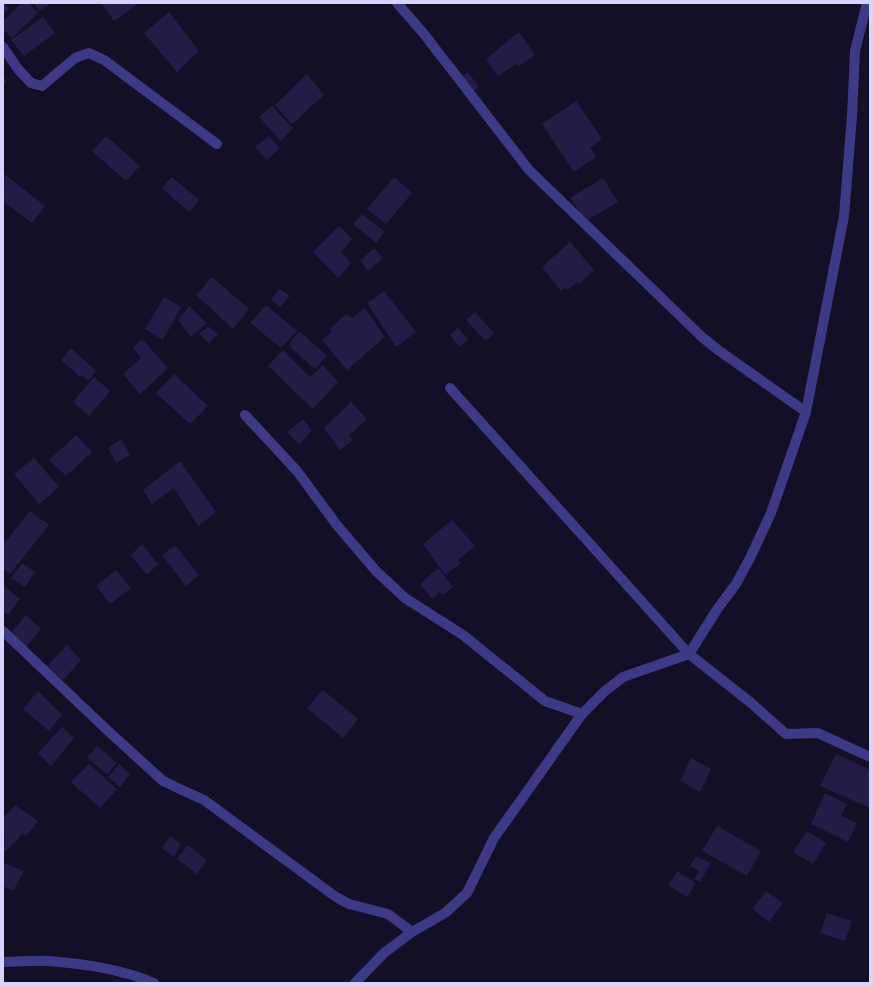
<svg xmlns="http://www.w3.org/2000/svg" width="873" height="986" viewBox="0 0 873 986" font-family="Jost,sans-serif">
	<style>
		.building { fill: #241b47 }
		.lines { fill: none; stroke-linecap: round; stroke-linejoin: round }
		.minor { stroke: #3d3a85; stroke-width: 10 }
	</style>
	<rect width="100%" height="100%" fill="#130f26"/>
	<g class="building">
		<polygon points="3,3 4,3 9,9 3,14"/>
		<polygon points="22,3 29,3 38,13 12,38 3,29 3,21"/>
		<polygon points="34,3 52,3 39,11"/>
		<polygon points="101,3 140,3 114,21"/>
		<polygon points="169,12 199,51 177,72 144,33"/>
		<polygon points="43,17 55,33 24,56 11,40"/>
		<polygon points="519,32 535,55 518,67 516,64 498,76 486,59"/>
		<polygon points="468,72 479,87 472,92 460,77"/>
		<polygon points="307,74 324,95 292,124 275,105"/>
		<polygon points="3,77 7,80 3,85"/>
		<polygon points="576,101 602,139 590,148 596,157 574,172 542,124"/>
		<polygon points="272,106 293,128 281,141 259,117"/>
		<polygon points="106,136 140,166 126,181 92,151"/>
		<polygon points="269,136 280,148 267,160 255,147"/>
		<polygon points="3,173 45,206 32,223 3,201"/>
		<polygon points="172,177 199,200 189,212 162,188"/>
		<polygon points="394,177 412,193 386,224 367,209"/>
		<polygon points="603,178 618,202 586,221 570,198"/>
		<polygon points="362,214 385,232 376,243 353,224"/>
		<polygon points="339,226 352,239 341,252 351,263 338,278 313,252"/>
		<polygon points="570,242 594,270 578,285 577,282 568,290 565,287 561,291 542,267"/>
		<polygon points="374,248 383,258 368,271 360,261"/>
		<polygon points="212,277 249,309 233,329 196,295"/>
		<polygon points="280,289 290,296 280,307 271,299"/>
		<polygon points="384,291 416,332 396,347 367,303"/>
		<polygon points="164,297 181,307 163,340 145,329"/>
		<polygon points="266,305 297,331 281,348 250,323"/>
		<polygon points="189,306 207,323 191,337 178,320"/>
		<polygon points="365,308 385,337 347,370 322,340 332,332 330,329 346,314 352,318"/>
		<polygon points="475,312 494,333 486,341 466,320"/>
		<polygon points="208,326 218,334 209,343 199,334"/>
		<polygon points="458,328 468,339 459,347 450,335"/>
		<polygon points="299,331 327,356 315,369 289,346 291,343 290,342"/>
		<polygon points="142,339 168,368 140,394 123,374 141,358 133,348"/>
		<polygon points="71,348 96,371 88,381 82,375 80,377 61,360"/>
		<polygon points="283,350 310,377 323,365 338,382 313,409 268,366"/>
		<polygon points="174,374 208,406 190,424 156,393"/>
		<polygon points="94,377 110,391 89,416 73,402"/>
		<polygon points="351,402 367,419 349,435 353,440 340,450 324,428"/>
		<polygon points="303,419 312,430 299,445 287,432"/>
		<polygon points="76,435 92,452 66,476 49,460"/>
		<polygon points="121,439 130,455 116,463 108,448"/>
		<polygon points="34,458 59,487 39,504 14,474"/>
		<polygon points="180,461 216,512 198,526 174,488 152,504 143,490"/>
		<polygon points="30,511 49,525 10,574 3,569 3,545"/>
		<polygon points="452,520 475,546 458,560 461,563 445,575 423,544"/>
		<polygon points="142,544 158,564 147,575 131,555"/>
		<polygon points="175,545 199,575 186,586 162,555"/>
		<polygon points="22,563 35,572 25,587 11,578"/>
		<polygon points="438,568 453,587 443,595 440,592 432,599 420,584"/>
		<polygon points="116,570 131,588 110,604 96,586"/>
		<polygon points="3,585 20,599 8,615 3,611"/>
		<polygon points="26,615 41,629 26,647 11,633"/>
		<polygon points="67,645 81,660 63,680 47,666"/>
		<polygon points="323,690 358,719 343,738 307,708"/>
		<polygon points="38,691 62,715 49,731 23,709"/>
		<polygon points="62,727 74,738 51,766 38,753"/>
		<polygon points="97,746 117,763 107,774 87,758"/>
		<polygon points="836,754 870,770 870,808 820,786"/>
		<polygon points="691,758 711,769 700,792 680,781"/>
		<polygon points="89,764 117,789 100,808 71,782"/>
		<polygon points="119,764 130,774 120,787 108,777"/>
		<polygon points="825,793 847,804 841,816 857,823 848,842 811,824"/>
		<polygon points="15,805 38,821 26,836 22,834 5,852 3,851 3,818"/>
		<polygon points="717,826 761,851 747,876 702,851"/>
		<polygon points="807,831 826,843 813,864 793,852"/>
		<polygon points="170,836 181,844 174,857 162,848"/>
		<polygon points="188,845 207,860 197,874 177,859"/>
		<polygon points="696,856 711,863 700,882 694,879 699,871 690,866"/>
		<polygon points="3,863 24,871 13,891 3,886"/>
		<polygon points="677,871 696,883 687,897 668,885"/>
		<polygon points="766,891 783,903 769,922 752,909"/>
		<polygon points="827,913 852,921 845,941 820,933"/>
	</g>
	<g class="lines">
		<g class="minor">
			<polyline points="397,3 424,34 529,170 702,337 718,350 806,412"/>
			<polyline points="3,47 18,69 31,83 42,86 75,58 89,53 104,60 217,144"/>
			<polyline points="450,388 689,654 750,702 786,734 818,733 870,757"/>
			<polyline points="245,415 297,471 336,524 376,571 405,598 463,635 545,701 582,714"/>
			<polyline points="3,631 106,729 163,781 184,791 204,800 336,897 349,904 388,914 412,932"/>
			<path d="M3,962C18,962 34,960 49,961C85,964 121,969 154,983"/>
			<polyline points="355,983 384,953 412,932 445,913 467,893 494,838 582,714 604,692 623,677 689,654 718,608 736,584 751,556 771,513 806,412 844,216 852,116 855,51 867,3"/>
		</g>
	</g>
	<rect width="873" height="986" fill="none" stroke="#d9d4ff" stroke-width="8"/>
</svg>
